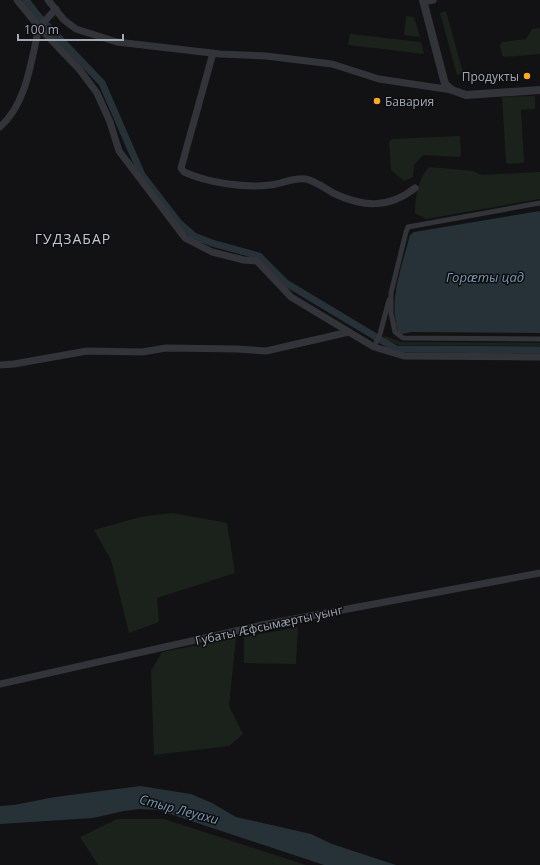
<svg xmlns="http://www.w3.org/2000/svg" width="540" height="865" viewBox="0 0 540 865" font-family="'Open Sans',sans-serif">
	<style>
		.green { fill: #1a221b }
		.water { fill: #273138 }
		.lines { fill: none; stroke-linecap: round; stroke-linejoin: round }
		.canal { stroke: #273138; stroke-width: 7 }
		.pedestrian { stroke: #333439; stroke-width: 5 }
		.minor { stroke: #333439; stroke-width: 7 }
		.tertiary { stroke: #333439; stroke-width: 8 }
		.poi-dot { fill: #feab1f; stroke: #0d0d0f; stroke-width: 1.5 }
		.labels { text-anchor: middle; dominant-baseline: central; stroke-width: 3; stroke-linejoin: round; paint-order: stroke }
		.poi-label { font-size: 12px; fill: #a2a9b5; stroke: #0d0d0f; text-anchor: end }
		.street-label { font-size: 12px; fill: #a2a9b5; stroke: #0d0d0f }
		.water-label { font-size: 13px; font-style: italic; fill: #7699b3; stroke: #0d0d0f }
		.quarter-label { font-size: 14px; letter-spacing: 1px; fill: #c3c7d1; stroke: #0d0d0f }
	</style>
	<rect width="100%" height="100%" fill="#121214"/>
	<g class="green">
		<polygon points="446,11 463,73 457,75 440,13"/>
		<polygon points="406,16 414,17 420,37 404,35"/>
		<polygon points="540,28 540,54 504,57 502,55 500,45 502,42 526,39 532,29"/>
		<polygon points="350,34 421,42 424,54 348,45"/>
		<polygon points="535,96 535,109 521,110 524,161 522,163 508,164 506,162 502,97"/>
		<polygon points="460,136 461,155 459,157 423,155 414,165 413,177 404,181 391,170 389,142 392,139"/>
		<path d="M429,167L473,171L482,175L540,172V199L426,219L415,213C415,199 418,178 429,167Z"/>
		<polygon points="385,336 401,342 540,343 540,346 399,345 384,339"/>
		<polygon points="172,513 227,523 235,573 157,598 159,622 129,633 111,560 94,530 140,517"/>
		<polygon points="298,627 296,664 244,663 244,637"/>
		<polygon points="236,638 229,706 243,734 229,746 154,755 151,671 162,652"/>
		<polygon points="117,819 164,819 306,865 98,865 80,837"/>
	</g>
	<g class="water">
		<path d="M540,211V333L411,332L402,334L398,332C388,299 402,267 410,235L414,232Z"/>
		<polygon points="140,786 191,794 212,803 236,817 311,834 332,844 396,865 324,865 158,810 140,809 124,811 93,818 0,824 0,806 14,805 55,797"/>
	</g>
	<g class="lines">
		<polyline class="canal" points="26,0 39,17 102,83 142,175 179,223 194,236 212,243 259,256 286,283 396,349 540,350"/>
		<g class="pedestrian">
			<polyline points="540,203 408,227 406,232 391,293 391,313 395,332 403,338 540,339"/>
			<polyline points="374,347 380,334 389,300"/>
		</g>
		<g class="minor">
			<polyline points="17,0 39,27 56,9"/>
			<polyline points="48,0 64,20 76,29 117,42 220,54 266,56 332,64 379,79 452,90"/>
			<polyline points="423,2 433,0"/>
			<polyline points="39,27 79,69 97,93 110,122 119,151 185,238 212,252 244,260 257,261 291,297 374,347 404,356 540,357"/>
			<path d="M213,53L181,168L184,172C208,183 245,188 270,185C282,184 294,177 306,179C315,181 325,188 333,193C362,207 389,209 415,188"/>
			<path d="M0,127C27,103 31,61 39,27"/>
			<polyline points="0,365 14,364 87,351 142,352 166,348 237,349 266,351 349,332"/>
			<polyline points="0,684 262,625 540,573"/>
		</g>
		<polyline class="tertiary" points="423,0 445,84 452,90 466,95 540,90"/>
	</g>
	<g class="poi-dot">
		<circle cx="527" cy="76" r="4"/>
		<circle cx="377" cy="101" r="4"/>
	</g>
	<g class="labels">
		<g class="poi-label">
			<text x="519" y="76">Продукты</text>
			<text x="385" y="101" text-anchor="start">Бавария</text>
		</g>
		<g class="street-label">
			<text transform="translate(269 625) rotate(-12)">Губаты Æфсымæрты уынг</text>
		</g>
		<g class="water-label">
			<text x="485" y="277">Горӕты цад</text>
			<text transform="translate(179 809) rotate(15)">Стыр Леуахи</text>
		</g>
		<g class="quarter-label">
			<text x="73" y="238">ГУДЗАБАР</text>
		</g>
	</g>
	<path d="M18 34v6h105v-6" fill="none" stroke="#a2a9b5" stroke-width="2"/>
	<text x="24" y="34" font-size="12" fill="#a2a9b5" stroke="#0d0d0f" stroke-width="3" paint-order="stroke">100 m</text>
</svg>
